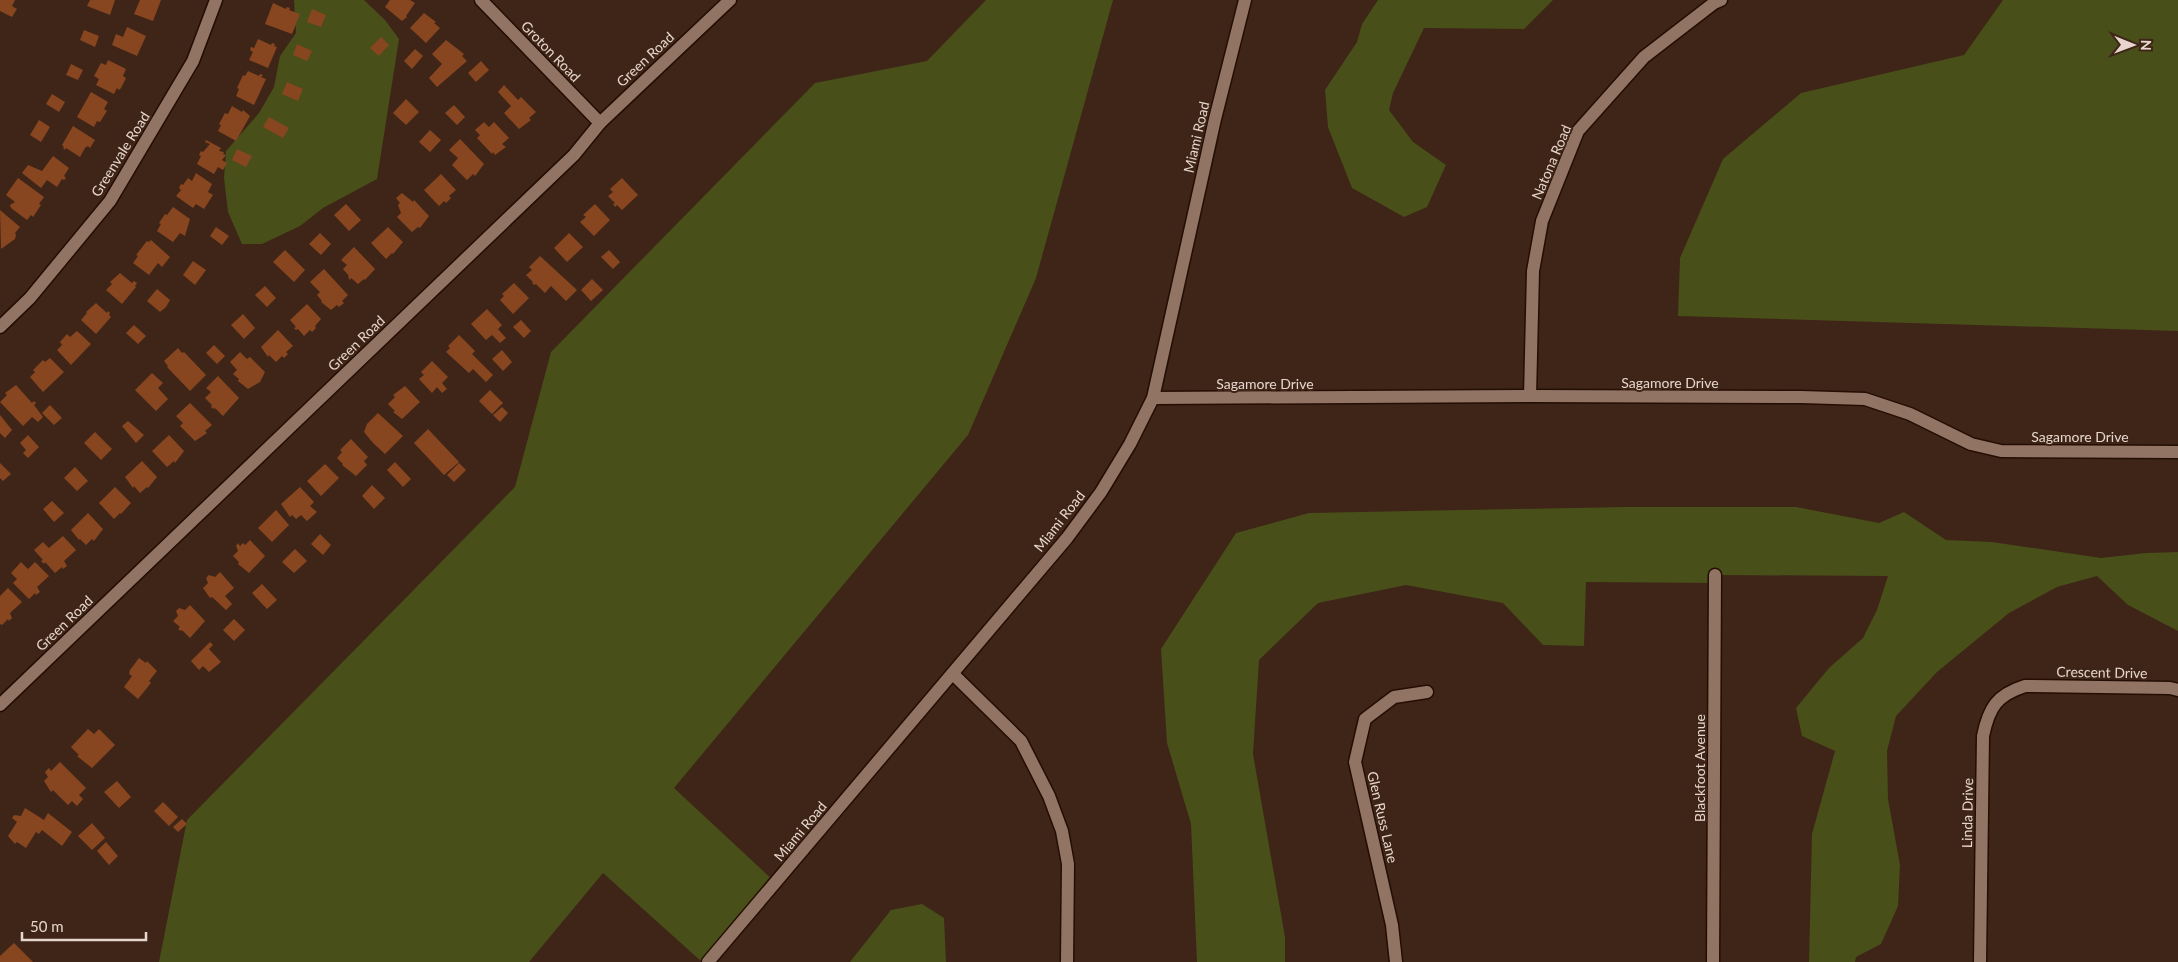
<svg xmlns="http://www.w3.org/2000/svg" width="2178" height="962" viewBox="0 0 2178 962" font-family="Lato,sans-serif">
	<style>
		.green { fill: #484f19 }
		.building { fill: #874620 }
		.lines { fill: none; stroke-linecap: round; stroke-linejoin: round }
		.street-casing { stroke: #240d02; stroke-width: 15 }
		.secondary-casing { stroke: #240d02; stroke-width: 15 }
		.street { stroke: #927464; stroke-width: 12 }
		.secondary { stroke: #927464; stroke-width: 12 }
		.labels { text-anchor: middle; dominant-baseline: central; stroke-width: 4; stroke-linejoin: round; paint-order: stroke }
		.street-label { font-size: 14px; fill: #e7d6cd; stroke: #3e2517 }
	</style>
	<rect width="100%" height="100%" fill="#3e2517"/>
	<g class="green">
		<polygon points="294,0 364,0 385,20 399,39 377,179 323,208 300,226 262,244 242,244 228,212 224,178 226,151 259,113 274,87 280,56 296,33"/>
		<polygon points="986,0 1113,0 1036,278 968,435 674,788 776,883 708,962 702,962 603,873 529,962 159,962 187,820 515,487 551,352 815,83 927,61"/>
		<polygon points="1378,0 1553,0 1524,29 1424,28 1393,93 1389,110 1413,142 1446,165 1427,207 1404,217 1352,188 1328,127 1325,90 1357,42 1362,24"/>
		<polygon points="2003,0 2178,0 2178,331 1678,316 1680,258 1723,159 1801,93 1964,55"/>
		<polygon points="1624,507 1796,507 1879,523 1904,512 1946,540 1992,542 2101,558 2146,553 2178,552 2178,631 2128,605 2097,576 2057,587 2009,613 1937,672 1896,716 1887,751 1888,799 1900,865 1898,906 1881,944 1856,957 1855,962 1809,962 1812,834 1835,751 1802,736 1796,708 1829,668 1863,638 1877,610 1888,576 1715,575 1715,583 1586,582 1584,646 1543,645 1503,603 1406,585 1318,603 1259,660 1253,754 1285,937 1285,962 1197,962 1191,824 1167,743 1161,649 1236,533 1309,513"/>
		<polygon points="922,904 944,918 946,962 850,962 891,910"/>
	</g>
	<g class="building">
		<polygon points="0,0 15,0 12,6 17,9 12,17 0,11"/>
		<polygon points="90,0 115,0 110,15 87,6"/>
		<polygon points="140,0 161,0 153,21 134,14"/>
		<polygon points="390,0 410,0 415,3 406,16 407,17 402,21 385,7"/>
		<polygon points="273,3 286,9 287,7 290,8 289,10 300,14 292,34 265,24"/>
		<polygon points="312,9 326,15 321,27 307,22"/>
		<polygon points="424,13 436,22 434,23 440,28 426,43 410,28"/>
		<polygon points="127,27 146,36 137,56 112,45 116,34 123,37"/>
		<polygon points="84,30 99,36 95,47 80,40"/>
		<polygon points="381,37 389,45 379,56 370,48"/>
		<polygon points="258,39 271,45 272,43 275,44 274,46 277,47 268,68 249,60 253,52 250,50 251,47 254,48"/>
		<polygon points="446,40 464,54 462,56 467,61 437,87 429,78 442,64 432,54"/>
		<polygon points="297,44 312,51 307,61 293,55"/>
		<polygon points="415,49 423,56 412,69 404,61"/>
		<polygon points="108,60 126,69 123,76 126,78 121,88 119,90 117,88 114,94 96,85 99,79 94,76 101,63 106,65"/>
		<polygon points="481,61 489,70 476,82 468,73"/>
		<polygon points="71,64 83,70 78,80 66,75"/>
		<polygon points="248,71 259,76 260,74 263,75 261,77 266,79 254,105 236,96 239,89 237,88 243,75 245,76"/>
		<polygon points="287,82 303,89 298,101 282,94"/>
		<polygon points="504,85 518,100 521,97 536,112 529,118 531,120 519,129 504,113 511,106 498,92"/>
		<polygon points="91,92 108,102 104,109 107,111 100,122 97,121 94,127 77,117"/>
		<polygon points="52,94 65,102 59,112 46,104"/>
		<polygon points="406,99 419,112 406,125 393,113"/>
		<polygon points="454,105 465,117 457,125 445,113"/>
		<polygon points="232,106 242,112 243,110 250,116 236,141 218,131 221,125 219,124 225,113 228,114"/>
		<polygon points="269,117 289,128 283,138 263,127"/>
		<polygon points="39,120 50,127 41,142 30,135"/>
		<polygon points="484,122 489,127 494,122 509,138 502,144 506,147 495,155 493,152 492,154 477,138 480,135 475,130"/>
		<polygon points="73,126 95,140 90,148 88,146 85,148 80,157 66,148 65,150 63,148 64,147 62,145"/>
		<polygon points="430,130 441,140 430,152 419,142"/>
		<polygon points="460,139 484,164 475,176 473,174 467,180 452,165 458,158 449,150"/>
		<polygon points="206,140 221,148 219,151 224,152 223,154 226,155 222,160 227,163 223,170 218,167 214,174 197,164 201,156 199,155 201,151 203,152 210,144 205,142"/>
		<polygon points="237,149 252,156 246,167 232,160"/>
		<polygon points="53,156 69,168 64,176 66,178 64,180 62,179 57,187 47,180 41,188 22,173 28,165 42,171"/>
		<polygon points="196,173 212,184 208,192 213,195 204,209 196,204 193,208 176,196 181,190 179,188 181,184 183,185 188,178 192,181"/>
		<polygon points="441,174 456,190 449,196 451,198 446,203 444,201 439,206 424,190"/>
		<polygon points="18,178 44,197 39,204 41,205 33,217 31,215 27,220 11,208 10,205 15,202 6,195"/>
		<polygon points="622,178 638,195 622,210 617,205 615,207 613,204 615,203 608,196 613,192 610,189"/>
		<polygon points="402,193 413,202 414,200 429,216 420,228 418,227 412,232 397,217 401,213 398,205 400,203 396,198"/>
		<polygon points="346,204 361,220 349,231 334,215"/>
		<polygon points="595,204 610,220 594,236 580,222 586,217 583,215"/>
		<polygon points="173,207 190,219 185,236 180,233 173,242 157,231 161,224 159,223 165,214 167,215"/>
		<polygon points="0,210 20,227 15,233 16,235 15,239 1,249"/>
		<polygon points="216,227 229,236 222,245 210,236"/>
		<polygon points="388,227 403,242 393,254 392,253 386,259 371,243"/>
		<polygon points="320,233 331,244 321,255 309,244"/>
		<polygon points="569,233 583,247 567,262 554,248"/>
		<polygon points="151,240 170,257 162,267 158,263 149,275 133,263 138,256 136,255 147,241 149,242"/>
		<polygon points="354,247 375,269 365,280 364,279 358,284 351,278 350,280 348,277 349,276 343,269 347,265 341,260"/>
		<polygon points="285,250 305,270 294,282 273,262"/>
		<polygon points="609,250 620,262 613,269 601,257"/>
		<polygon points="540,256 577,290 566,301 551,286 545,293 536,284 534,285 532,283 533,282 526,275 532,270 529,267"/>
		<polygon points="193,261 206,270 195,285 183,275"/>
		<polygon points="324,269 348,295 342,301 344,303 339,307 337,305 331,310 321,302 322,301 317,295 320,292 310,282"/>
		<polygon points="120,273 132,283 134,281 137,283 135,286 136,287 122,304 106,290 112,284 110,282"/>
		<polygon points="592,279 603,290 591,301 581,290"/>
		<polygon points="514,283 529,298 513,314 500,300 504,296 502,294"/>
		<polygon points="265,286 276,298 267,307 255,295"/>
		<polygon points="157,289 170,300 166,307 160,312 147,301"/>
		<polygon points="96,303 107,313 108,311 110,313 109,315 111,317 96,334 81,320 87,313 86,312"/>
		<polygon points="307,304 321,319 315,326 316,328 312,332 310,330 304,336 298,329 296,330 294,328 296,327 290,320"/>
		<polygon points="487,309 502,325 498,329 506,338 500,343 492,335 486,340 471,324"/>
		<polygon points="243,314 255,328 244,339 231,325"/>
		<polygon points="521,320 531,331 524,338 513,327"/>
		<polygon points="134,325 146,336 138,344 126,333"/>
		<polygon points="278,330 293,346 286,352 288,354 284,358 282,356 276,362 269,355 268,357 261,347"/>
		<polygon points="77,331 91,344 71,365 57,350 62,345 60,342 67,334 70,337"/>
		<polygon points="459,335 475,351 472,354 493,375 486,382 473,369 469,373 446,352 450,348 448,346"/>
		<polygon points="214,345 225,356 217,364 206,353"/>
		<polygon points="178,348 182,353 184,352 206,375 190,391 167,367 168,366 164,361"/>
		<polygon points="502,350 512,362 503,371 492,359"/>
		<polygon points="240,352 247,359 250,357 265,372 260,382 248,389 238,381 239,379 233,374 237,370 230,362"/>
		<polygon points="50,358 64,372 43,392 30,377 35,372 33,370 43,360 45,362"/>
		<polygon points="432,361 448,377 442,383 447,389 442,393 437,387 432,393 419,379 424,375 421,372"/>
		<polygon points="152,373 163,383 158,388 168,399 156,411 135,390"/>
		<polygon points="218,376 239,398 223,416 215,408 214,409 211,407 212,405 205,398 211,392 206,388"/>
		<polygon points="16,385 32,403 34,401 36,403 34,405 43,417 38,422 32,417 23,426 0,402 7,395 5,393"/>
		<polygon points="405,386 420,402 402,419 393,412 395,411 388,404 395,397 393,395"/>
		<polygon points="490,390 503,403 492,414 479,401"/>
		<polygon points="190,403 212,425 205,431 207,433 195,441 180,426 183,423 176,416"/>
		<polygon points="50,405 62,418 54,425 42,413"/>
		<polygon points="502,407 508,413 500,422 493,415"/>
		<polygon points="378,413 403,436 385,454 373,443 364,432 367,424"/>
		<polygon points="0,415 12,430 5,438 0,433"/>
		<polygon points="128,421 144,435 136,443 122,426"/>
		<polygon points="428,429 459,462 444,475 414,443"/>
		<polygon points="95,432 112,449 101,460 84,443"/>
		<polygon points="28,435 39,447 28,458 23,453 26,450 20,443"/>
		<polygon points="169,435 184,451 175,463 174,461 167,467 152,451"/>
		<polygon points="351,439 368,457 364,461 367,465 356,476 342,465 343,464 337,458 342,452 340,450"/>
		<polygon points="142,461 157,477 148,488 147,487 140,493 134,486 133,488 125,477"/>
		<polygon points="395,462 411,479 403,487 387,470"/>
		<polygon points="0,463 11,474 3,481 0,478"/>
		<polygon points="459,463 466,470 454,482 447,475"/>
		<polygon points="325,464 339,478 321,496 307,481"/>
		<polygon points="75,467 88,481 77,491 64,478"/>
		<polygon points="372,485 385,498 374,509 362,496"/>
		<polygon points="115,487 131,503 121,514 120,513 114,519 99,503"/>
		<polygon points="300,487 314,502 310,506 317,512 307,521 301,515 296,519 292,515 290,517 281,504"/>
		<polygon points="52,501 64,513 54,522 43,509"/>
		<polygon points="276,510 289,525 272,542 258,528"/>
		<polygon points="88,513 103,529 94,541 92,539 86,545 80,539 79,540 71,530"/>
		<polygon points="320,534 331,545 323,555 311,544"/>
		<polygon points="63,536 76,550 64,561 67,566 63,569 62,567 55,573 45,562 44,564 41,561 43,560 34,550 43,542 49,548"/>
		<polygon points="250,540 265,556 249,573 238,564 239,562 233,556 238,551 236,546 238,543 240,546 243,543 245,545"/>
		<polygon points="295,549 307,561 294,573 282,562"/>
		<polygon points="21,562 28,569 35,562 49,576 37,587 40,592 36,595 35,593 29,599 13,583 17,579 11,573"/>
		<polygon points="220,572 234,588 225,596 232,604 226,610 212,597 210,598 203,588 208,583 206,578 209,575 215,577"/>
		<polygon points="262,584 277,600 267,609 252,593"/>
		<polygon points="8,588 22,602 10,613 12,618 9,621 8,619 2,625 0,624 0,596"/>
		<polygon points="190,605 205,621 190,638 182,630 181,631 178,629 180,627 173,621 178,616 176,611 179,608 185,610"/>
		<polygon points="234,619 245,630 234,641 223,630"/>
		<polygon points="210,642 213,645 209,649 221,662 209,672 203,666 199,670 191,661"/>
		<polygon points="139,658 146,663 147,661 157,671 149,681 151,683 138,699 124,687 132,676 129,674 130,670"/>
		<polygon points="88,729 94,734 99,729 115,745 92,768 77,756 79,755 71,747"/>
		<polygon points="60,762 86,788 79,795 83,799 77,806 72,801 68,805 53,790 51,792 44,781 48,777 45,772 49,768 51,771"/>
		<polygon points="117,781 131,797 119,808 104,792"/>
		<polygon points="163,802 178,817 169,826 154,811"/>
		<polygon points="25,808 44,820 48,813 72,832 62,846 42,830 39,834 36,832 26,848 17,842 15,844 8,836 17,822 12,818 14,815 21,816"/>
		<polygon points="182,819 187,824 178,832 173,827"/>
		<polygon points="92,823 105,838 92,850 78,836"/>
		<polygon points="106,842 118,856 109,865 97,851"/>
		<polygon points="14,943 33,962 0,962 0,956"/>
	</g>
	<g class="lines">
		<defs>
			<g id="street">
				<polyline points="481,0 600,123"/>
				<polyline points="0,327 30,298 110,201 193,61 216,0"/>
				<polyline points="1530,396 1533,271 1542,221 1578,131 1644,57 1714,3 1721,0"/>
				<polyline points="1153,398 1530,396 1801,397 1865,399 1910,414 1971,444 2001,451 2178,452"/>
				<polyline points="953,674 1021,741 1049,796 1062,831 1068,864 1067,962"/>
				<polyline points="708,962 1067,538 1101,492 1130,444 1153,398 1215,119 1245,0"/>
				<polyline points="1396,962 1392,925 1355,762 1365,719 1394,697 1427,692"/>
				<polyline points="1713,962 1715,575"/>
				<path d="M1980,962L1983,736C1989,707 1997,695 2025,686L2170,688L2178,690"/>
			</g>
			<polyline id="secondary" points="0,705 574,155 600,123 730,0"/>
		</defs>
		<use href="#street" class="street-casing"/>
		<use href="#secondary" class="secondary-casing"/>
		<use href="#street" class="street"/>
		<use href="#secondary" class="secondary"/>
	</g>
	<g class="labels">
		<g class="street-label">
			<text transform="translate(551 51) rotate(46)">Groton Road</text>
			<text transform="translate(645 59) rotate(-43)">Green Road</text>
			<text transform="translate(1196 137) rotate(-77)">Miami Road</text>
			<text transform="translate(120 154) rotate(-58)">Greenvale Road</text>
			<text transform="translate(1551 162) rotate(-67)">Natona Road</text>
			<text transform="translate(356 343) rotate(-44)">Green Road</text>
			<text x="1670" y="382">Sagamore Drive</text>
			<text x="1265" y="383">Sagamore Drive</text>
			<text x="2080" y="436">Sagamore Drive</text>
			<text transform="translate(1059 521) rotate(-52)">Miami Road</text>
			<text transform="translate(64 623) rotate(-44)">Green Road</text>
			<text transform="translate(2102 672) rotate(1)">Crescent Drive</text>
			<text transform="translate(1699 768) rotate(-90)">Blackfoot Avenue</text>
			<text transform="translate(1967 813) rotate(-89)">Linda Drive</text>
			<text transform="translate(1383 817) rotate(77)">Glen Russ Lane</text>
			<text transform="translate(800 831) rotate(-50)">Miami Road</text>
		</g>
	</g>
	<g transform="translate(2133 45) rotate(91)" stroke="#3e2517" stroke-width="4" paint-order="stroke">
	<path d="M0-4L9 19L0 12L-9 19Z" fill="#e7d6cd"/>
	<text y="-8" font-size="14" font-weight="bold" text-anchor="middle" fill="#e7d6cd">N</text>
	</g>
	<path d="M22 932v8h124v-8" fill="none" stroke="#e7d6cd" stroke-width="2.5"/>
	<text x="30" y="932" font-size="15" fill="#e7d6cd" stroke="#3e2517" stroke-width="4" paint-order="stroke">50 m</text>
</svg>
